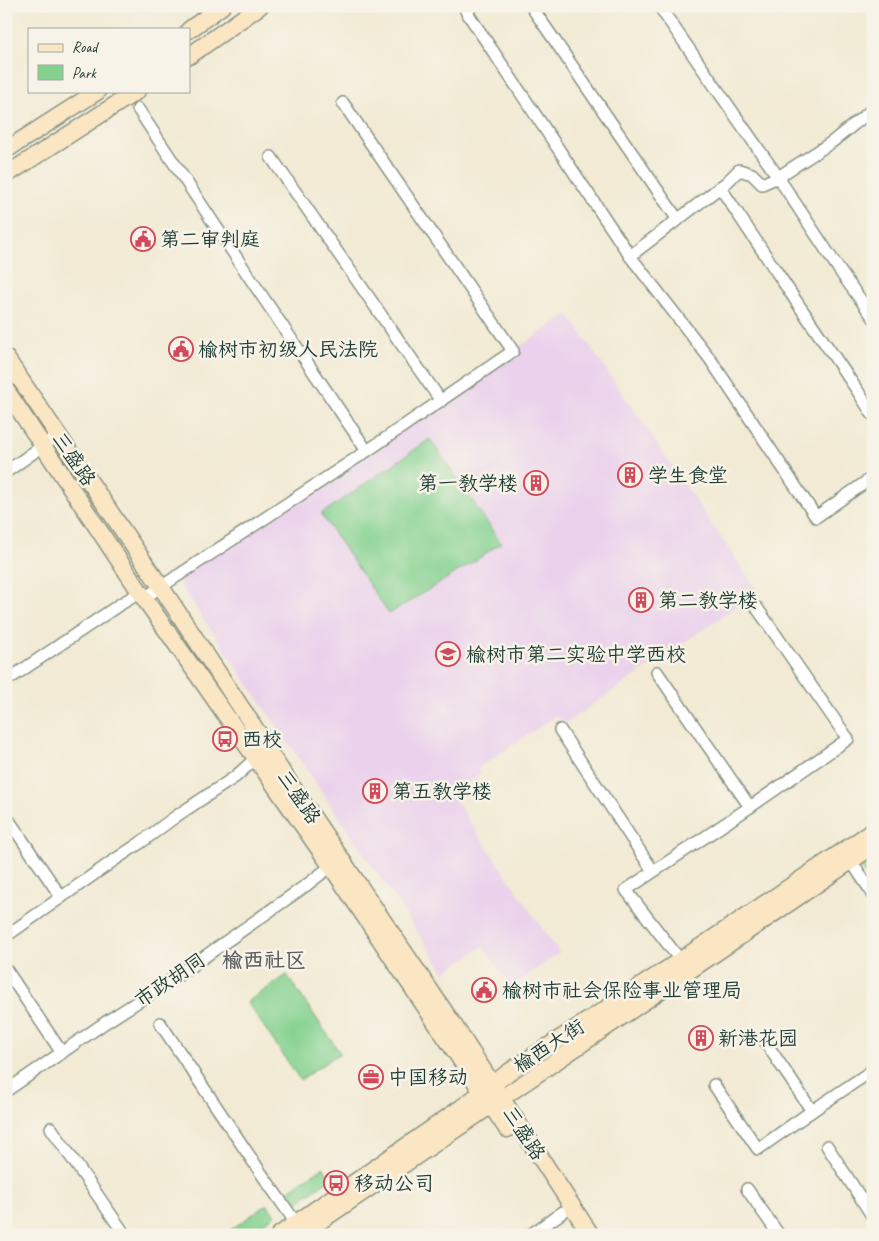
<svg xmlns="http://www.w3.org/2000/svg" width="879" height="1241" viewBox="0 0 879 1241" font-family="Caveat,'LXGW WenKai TC',sans-serif">
	<style>
		.built { fill: #ead1ec }
		.green { fill: #85d290; stroke: #528862 }
		.lines { fill: none; stroke-linecap: round; stroke-linejoin: round }
		.street-casing { stroke: #889484; stroke-width: 14 }
		.secondary-casing { stroke: #889484; stroke-width: 19 }
		.street { stroke: #fff; stroke-width: 11 }
		.secondary { stroke: #fbe6c4; stroke-width: 16 }
		.labels { text-anchor: middle; dominant-baseline: central; stroke-width: 5; stroke-linejoin: round; paint-order: stroke }
		.poi-label { font-size: 20px; fill: #1f3d34; stroke: #f7f3e8; text-anchor: start }
		.street-label { font-size: 20px; fill: #1f3d34; stroke: #f7f3e8 }
		.neighbourhood-label { font-size: 21px; font-weight: bold; fill: #5f6063; stroke: #f7f3e8 }
	</style>
	<rect width="100%" height="100%" fill="#f7f3e8"/>
	<filter id="ink" filterUnits="userSpaceOnUse"><feTurbulence type="fractalNoise" baseFrequency=".02" numOctaves="2"/><feDisplacementMap in="SourceGraphic" scale="10" xChannelSelector="R" yChannelSelector="G"/><feConvolveMatrix kernelMatrix="1 2 1 2 8 2 1 2 1" color-interpolation-filters="sRGB"/></filter>
	<filter id="wash" filterUnits="userSpaceOnUse"><feTurbulence type="fractalNoise" baseFrequency=".0096" numOctaves="4" result="noise"/><feDisplacementMap in="SourceGraphic" scale="20" xChannelSelector="R" yChannelSelector="G"/><feGaussianBlur stdDeviation="1.12" result="paint"/><feColorMatrix in="noise" values="0 0 0 0 0 0 0 0 0 0 0 0 0 0 0 0 0 1.4 0 .05"/><feComposite in="paint" operator="in"/></filter>
	<g filter="url(#wash)">
		<rect width="100%" height="100%" fill="#f2ead4"/>
		<polygon class="built" points="568,314 758,592 563,725 556,716 478,768 481,773 451,794 559,953 511,987 483,946 445,972 177,580"/>
		<g class="green">
			<polygon points="430,439 501,543 475,561 389,614 321,514"/>
			<polygon points="873,856 873,885 859,865"/>
			<polygon points="287,975 340,1053 300,1080 247,1002"/>
			<polygon points="323,1167 331,1178 291,1207 282,1195"/>
			<polygon points="267,1204 275,1215 247,1235 227,1235 226,1233"/>
		</g>
	</g>
	<g filter="url(#ink)">
		<g class="lines">
			<defs>
				<g id="street">
					<polyline points="472,6 466,11 630,256 710,359 816,517 873,477"/>
					<polyline points="531,6 678,220"/>
					<polyline points="138,109 252,281 367,451"/>
					<polyline points="873,109 832,142 778,177 842,274 873,317"/>
					<polyline points="271,157 441,401"/>
					<polyline points="720,187 796,301 857,390 873,415"/>
					<polyline points="630,256 727,182 739,170 752,174 762,184 778,177 659,6"/>
					<polyline points="6,472 58,435"/>
					<polyline points="144,598 367,451 513,351 343,103"/>
					<polyline points="657,672 750,807"/>
					<polyline points="6,681 119,605 141,592"/>
					<polyline points="560,730 653,871"/>
					<polyline points="6,816 61,897"/>
					<polyline points="851,861 873,894"/>
					<polyline points="6,936 113,861 140,843 175,817 235,777 256,758"/>
					<polyline points="684,965 626,890 750,807 848,739 757,608"/>
					<polyline points="7,971 62,1053"/>
					<polyline points="160,1023 261,1173 296,1223"/>
					<polyline points="766,1043 812,1111 873,1070"/>
					<polyline points="714,1085 758,1149 812,1111"/>
					<polyline points="6,1091 106,1022 170,981 308,884 331,866"/>
					<polyline points="51,1128 125,1235"/>
					<polyline points="827,1146 873,1217"/>
					<polyline points="747,1189 779,1235"/>
					<polyline points="530,1235 563,1212"/>
				</g>
				<g id="secondary">
					<polyline points="189,30 222,6"/>
					<polyline points="189,56 260,6"/>
					<polyline points="6,150 98,91"/>
					<polyline points="6,175 137,91"/>
					<polyline points="6,358 161,587 262,739 268,751 455,1027 591,1235"/>
					<polyline points="6,390 144,598 331,866 507,1129"/>
					<polyline points="279,1235 461,1108 509,1072 681,960 873,831"/>
					<polyline points="300,1235 873,846"/>
				</g>
			</defs>
			<use href="#street" class="street-casing"/>
			<use href="#secondary" class="secondary-casing"/>
			<use href="#street" class="street"/>
			<use href="#secondary" class="secondary"/>
		</g>
	</g>
	<defs>
		<symbol id="civic-ring" viewBox="-11 -11 22 22"><circle r="9.5" fill="#f7f3e8" stroke="#d1495b" stroke-width="1.5"/><path d="M-.6-6.5H3V-4.5H.6V-3L4-1V1h2V6H-6V1h2V-1L-.6-3ZM-1.2 2.5V6h2.4V2.5Z" fill="#d1495b"/></symbol>
		<symbol id="building-ring" viewBox="-11 -11 22 22"><circle r="9.5" fill="#f7f3e8" stroke="#d1495b" stroke-width="1.5"/><path d="M-4-6H4V6H1V3H-1V6H-4ZM-2.5-4.3h1.7v1.8h-1.7ZM.8-4.3h1.7v1.8H.8ZM-2.5-1h1.7V.8h-1.7ZM.8-1h1.7V.8H.8Z" fill="#d1495b"/></symbol>
		<symbol id="school-ring" viewBox="-11 -11 22 22"><circle r="9.5" fill="#f7f3e8" stroke="#d1495b" stroke-width="1.5"/><path d="M0-5L7-2L0 1L-7-2ZM-4 1L0 2.5L4 1V4Q0 6-4 4Z" fill="#d1495b"/></symbol>
		<symbol id="bus-ring" viewBox="-11 -11 22 22"><circle r="9.5" fill="#f7f3e8" stroke="#d1495b" stroke-width="1.5"/><path d="M-5-6H5V4H4V6H2V4H-2V6H-4V4H-5ZM-3.5-4V0h7V-4ZM-3.5 1.2v1.5H-2V1.2ZM2 1.2v1.5H3.5V1.2Z" fill="#d1495b"/></symbol>
		<symbol id="office-ring" viewBox="-11 -11 22 22"><circle r="9.5" fill="#f7f3e8" stroke="#d1495b" stroke-width="1.5"/><path d="M-6-3h4V-5.5h4V-3h4V5H-6ZM-1-4.5V-3h2v-1.5ZM-6 0V1H6V0Z" fill="#d1495b"/></symbol>
	</defs>
	<g fill-rule="evenodd">
		<use href="#civic-ring" x="129" y="225" width="28" height="28"/>
		<use href="#civic-ring" x="167" y="335" width="28" height="28"/>
		<use href="#building-ring" x="616" y="461" width="28" height="28"/>
		<use href="#building-ring" x="522" y="469" width="28" height="28"/>
		<use href="#building-ring" x="627" y="586" width="28" height="28"/>
		<use href="#school-ring" x="434" y="640" width="28" height="28"/>
		<use href="#bus-ring" x="211" y="725" width="28" height="28"/>
		<use href="#building-ring" x="361" y="777" width="28" height="28"/>
		<use href="#civic-ring" x="470" y="976" width="28" height="28"/>
		<use href="#building-ring" x="687" y="1024" width="28" height="28"/>
		<use href="#office-ring" x="357" y="1063" width="28" height="28"/>
		<use href="#bus-ring" x="322" y="1169" width="28" height="28"/>
	</g>
	<g class="labels">
		<g class="poi-label">
			<text x="160" y="239">第二审判庭</text>
			<text x="198" y="349">榆树市初级人民法院</text>
			<text x="648" y="475">学生食堂</text>
			<text x="518" y="483" text-anchor="end">第一教学楼</text>
			<text x="658" y="600">第二教学楼</text>
			<text x="466" y="654">榆树市第二实验中学西校</text>
			<text x="242" y="739">西校</text>
			<text x="392" y="791">第五教学楼</text>
			<text x="502" y="990">榆树市社会保险事业管理局</text>
			<text x="718" y="1038">新港花园</text>
			<text x="388" y="1077">中国移动</text>
			<text x="354" y="1183">移动公司</text>
		</g>
		<g class="street-label">
			<text transform="translate(74 459) rotate(56)">三盛路</text>
			<text transform="translate(299 797) rotate(56)">三盛路</text>
			<text transform="translate(170 980) rotate(-34)">市政胡同</text>
			<text transform="translate(549 1046) rotate(-33)">榆西大街</text>
			<text transform="translate(524 1133) rotate(57)">三盛路</text>
		</g>
		<g class="neighbourhood-label">
			<text x="264" y="960">榆西社区</text>
		</g>
	</g>
	<rect width="879" height="1241" fill="none" stroke="#f7f3e8" stroke-width="25"/>
	<rect x="28" y="28" width="162" height="65" fill="#f7f3e8" stroke="#a1aaa0"/>
	<rect x="38" y="44" width="25" height="8" fill="#fbe6c4" stroke="#a1aaa0"/>
	<text x="72" y="52" font-size="15" fill="#1f3d34">Road</text>
	<rect x="38" y="65" width="25" height="15" fill="#85d290" stroke="#a1aaa0"/>
	<text x="72" y="78" font-size="15" fill="#1f3d34">Park</text>
</svg>
